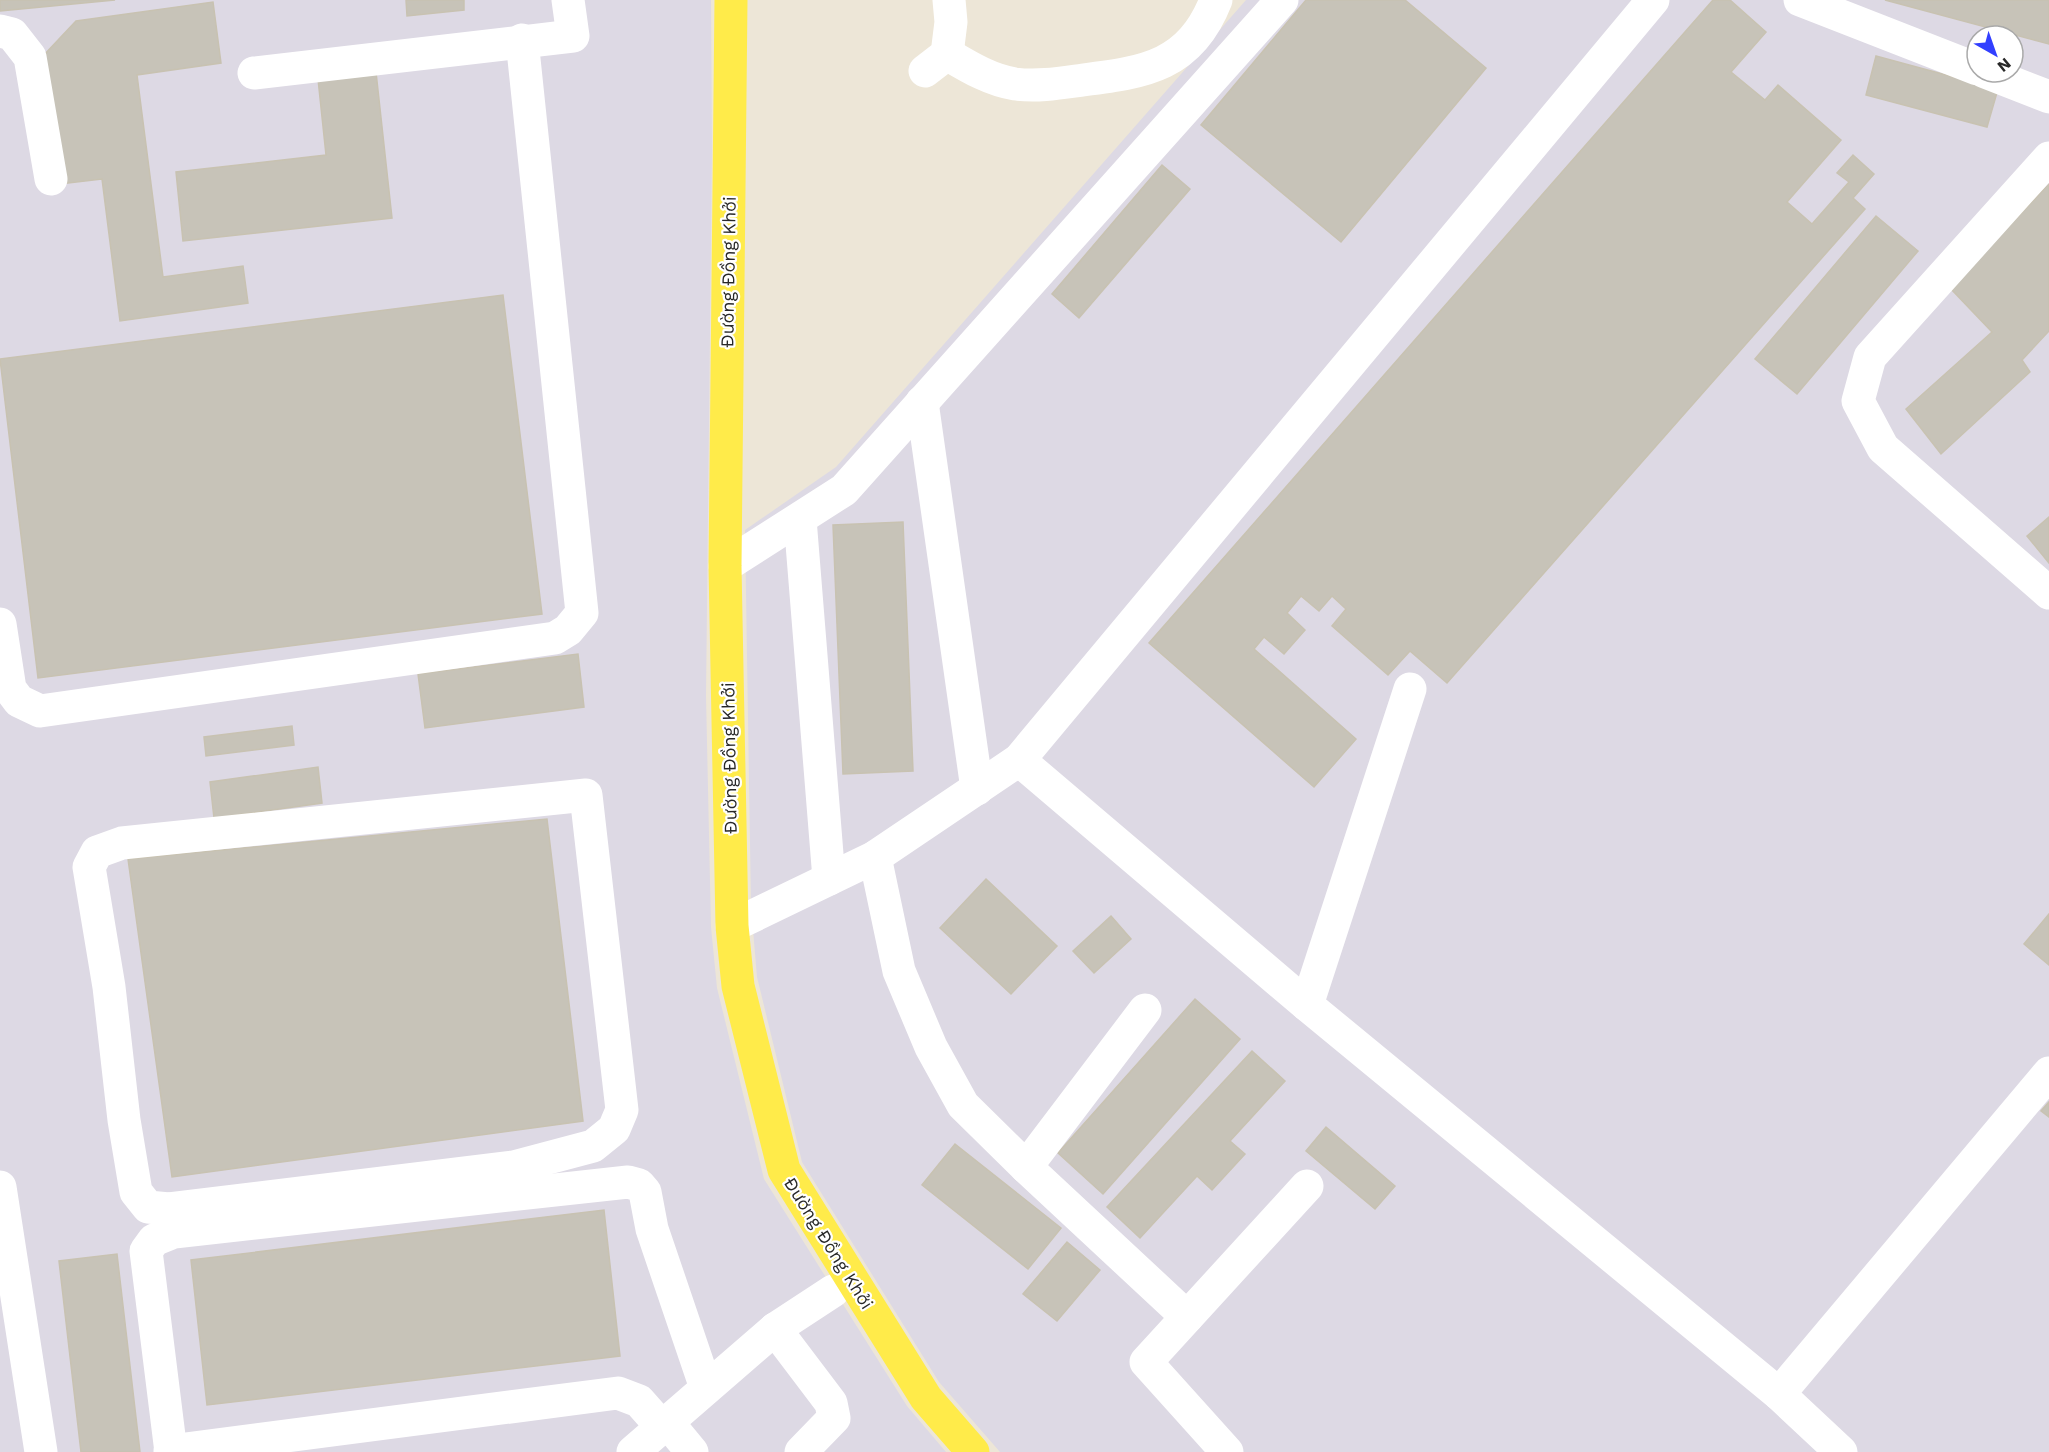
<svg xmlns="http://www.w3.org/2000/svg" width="2049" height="1452" viewBox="0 0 2049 1452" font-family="'Work Sans',sans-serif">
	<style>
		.industrial { fill: #ddd9e4; fill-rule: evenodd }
		.building { fill: #c7c3b8; stroke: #c8c2b1; stroke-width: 1.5 }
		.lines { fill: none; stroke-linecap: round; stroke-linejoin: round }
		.minor { stroke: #fff; stroke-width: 33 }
		.major { stroke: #ffeb4a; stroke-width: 33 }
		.labels { text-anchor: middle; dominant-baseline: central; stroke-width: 4.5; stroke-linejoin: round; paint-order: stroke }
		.street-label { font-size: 18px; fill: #282828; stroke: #fff }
	</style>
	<rect width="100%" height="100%" fill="#ede6d7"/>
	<g class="industrial">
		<polygon points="0,0 711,0 712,153 706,696 711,927 717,988 764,1179 907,1406 946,1452 0,1452"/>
		<path d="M1246,0H2049V1452H1000L939,1382L802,1162L757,977L751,906L745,530L836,467ZM1977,36H2013V72H1977Z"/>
	</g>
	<g class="building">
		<polygon points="0,0 115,0 0,11"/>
		<polygon points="406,0 464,0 464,10 407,16"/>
		<polygon points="1306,0 1405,0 1486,68 1341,242 1201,125"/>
		<polygon points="1713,0 1730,0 1766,32 1731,72 1765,100 1778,85 1841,140 1787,202 1812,224 1849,182 1837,173 1853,155 1874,174 1853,198 1865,209 1447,683 1410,651 1388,675 1332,626 1346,609 1332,596 1319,611 1301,596 1287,613 1305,630 1284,654 1264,637 1254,649 1356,739 1314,787 1149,643"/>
		<polygon points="1885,0 2049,0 2049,44"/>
		<polygon points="213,2 221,63 137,75 163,277 243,266 248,303 120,321 102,179 60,184 43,56 76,21"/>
		<polygon points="1876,56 1998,89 1987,127 1866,95"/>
		<polygon points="376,72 392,218 183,241 176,172 326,155 318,79"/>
		<polygon points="1162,165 1190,189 1079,318 1052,294"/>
		<polygon points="2049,184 2049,331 2022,360 2030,372 1941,454 1906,409 1992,332 1950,288"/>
		<polygon points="1876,216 1918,251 1797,394 1755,359"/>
		<polygon points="503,295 542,614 38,678 0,359"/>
		<polygon points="2049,517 2049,563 2027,536"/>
		<polygon points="903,522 913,771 843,774 833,525"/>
		<polygon points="578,654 584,707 425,728 418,674"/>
		<polygon points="292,726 294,745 206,756 204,737"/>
		<polygon points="318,767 322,803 214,818 210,782"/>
		<polygon points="547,819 583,1121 172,1177 128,859"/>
		<polygon points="986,879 1057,946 1011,994 940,928"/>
		<polygon points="2049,914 2049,965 2024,944"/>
		<polygon points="1111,916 1131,939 1094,973 1073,951"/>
		<polygon points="1195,999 1240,1039 1103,1194 1058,1153"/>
		<polygon points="1252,1051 1285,1081 1230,1141 1245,1154 1212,1190 1197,1176 1140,1238 1107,1207"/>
		<polygon points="2049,1102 2049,1117 2041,1111"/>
		<polygon points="1326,1127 1395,1186 1375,1209 1306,1151"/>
		<polygon points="955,1144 1061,1228 1028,1269 922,1185"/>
		<polygon points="604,1210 620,1356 207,1405 191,1260"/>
		<polygon points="1067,1242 1100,1270 1057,1321 1023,1294"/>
		<polygon points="117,1254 140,1452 81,1452 59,1261"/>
	</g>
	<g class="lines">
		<g class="minor">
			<polyline points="1800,0 1977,69"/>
			<polyline points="0,31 12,34 30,57 51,179"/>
			<path d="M947,54C969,67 990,80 1015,84C1038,87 1061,83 1083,80C1146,72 1190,66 1216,0"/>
			<polyline points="925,71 947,54 951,22 949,0"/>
			<polyline points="1985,72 2049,97"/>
			<polyline points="254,73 573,36 568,0"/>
			<polyline points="2049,158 1870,357 1858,401 1883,448 2049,593"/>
			<polyline points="922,402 977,789"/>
			<polyline points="800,519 829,879"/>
			<polyline points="725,566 844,490 1282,0"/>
			<polyline points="0,624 10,689 19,701 40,711 555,638 568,630 582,613 522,40"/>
			<polyline points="1019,760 1307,1005 1779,1394 1841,1452"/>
			<polygon points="586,795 622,1110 614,1129 593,1146 514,1167 169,1209 148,1207 136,1192 124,1120 109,987 89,867 97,852 122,843"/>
			<polyline points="875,857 899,971 931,1047 963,1105 1026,1167 1187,1317"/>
			<polyline points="732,926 875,857 1019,760 1653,0"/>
			<polyline points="1307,1005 1410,689"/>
			<polyline points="1026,1167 1145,1010"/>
			<polyline points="0,1187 41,1452"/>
			<polyline points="775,1329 831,1403 834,1418 801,1452"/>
			<polyline points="1779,1394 2049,1073"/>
			<polyline points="668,1423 692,1452"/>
			<polyline points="170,1451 618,1393 639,1401 662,1427"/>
			<polyline points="171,1452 146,1251 154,1240 174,1232 628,1182 639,1185 645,1192 652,1229 706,1388"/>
			<polyline points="633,1452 775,1329 833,1291"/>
			<polyline points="1227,1452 1146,1362 1307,1186"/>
		</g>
		<polyline class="major" points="731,0 725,566 732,926 738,986 784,1170 926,1398 973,1452"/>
	</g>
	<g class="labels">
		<g class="street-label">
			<text transform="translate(728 272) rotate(-89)">Đường Đồng Khởi</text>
			<text transform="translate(729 758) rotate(-91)">Đường Đồng Khởi</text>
			<text transform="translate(829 1243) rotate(58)">Đường Đồng Khởi</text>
		</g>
	</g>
	<g transform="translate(1995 54) rotate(140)"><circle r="28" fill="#ffffff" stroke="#a9a9a9" stroke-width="1.5"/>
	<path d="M0-4.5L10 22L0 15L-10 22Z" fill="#323fff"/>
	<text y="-9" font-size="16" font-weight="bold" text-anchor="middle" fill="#282828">N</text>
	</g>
</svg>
